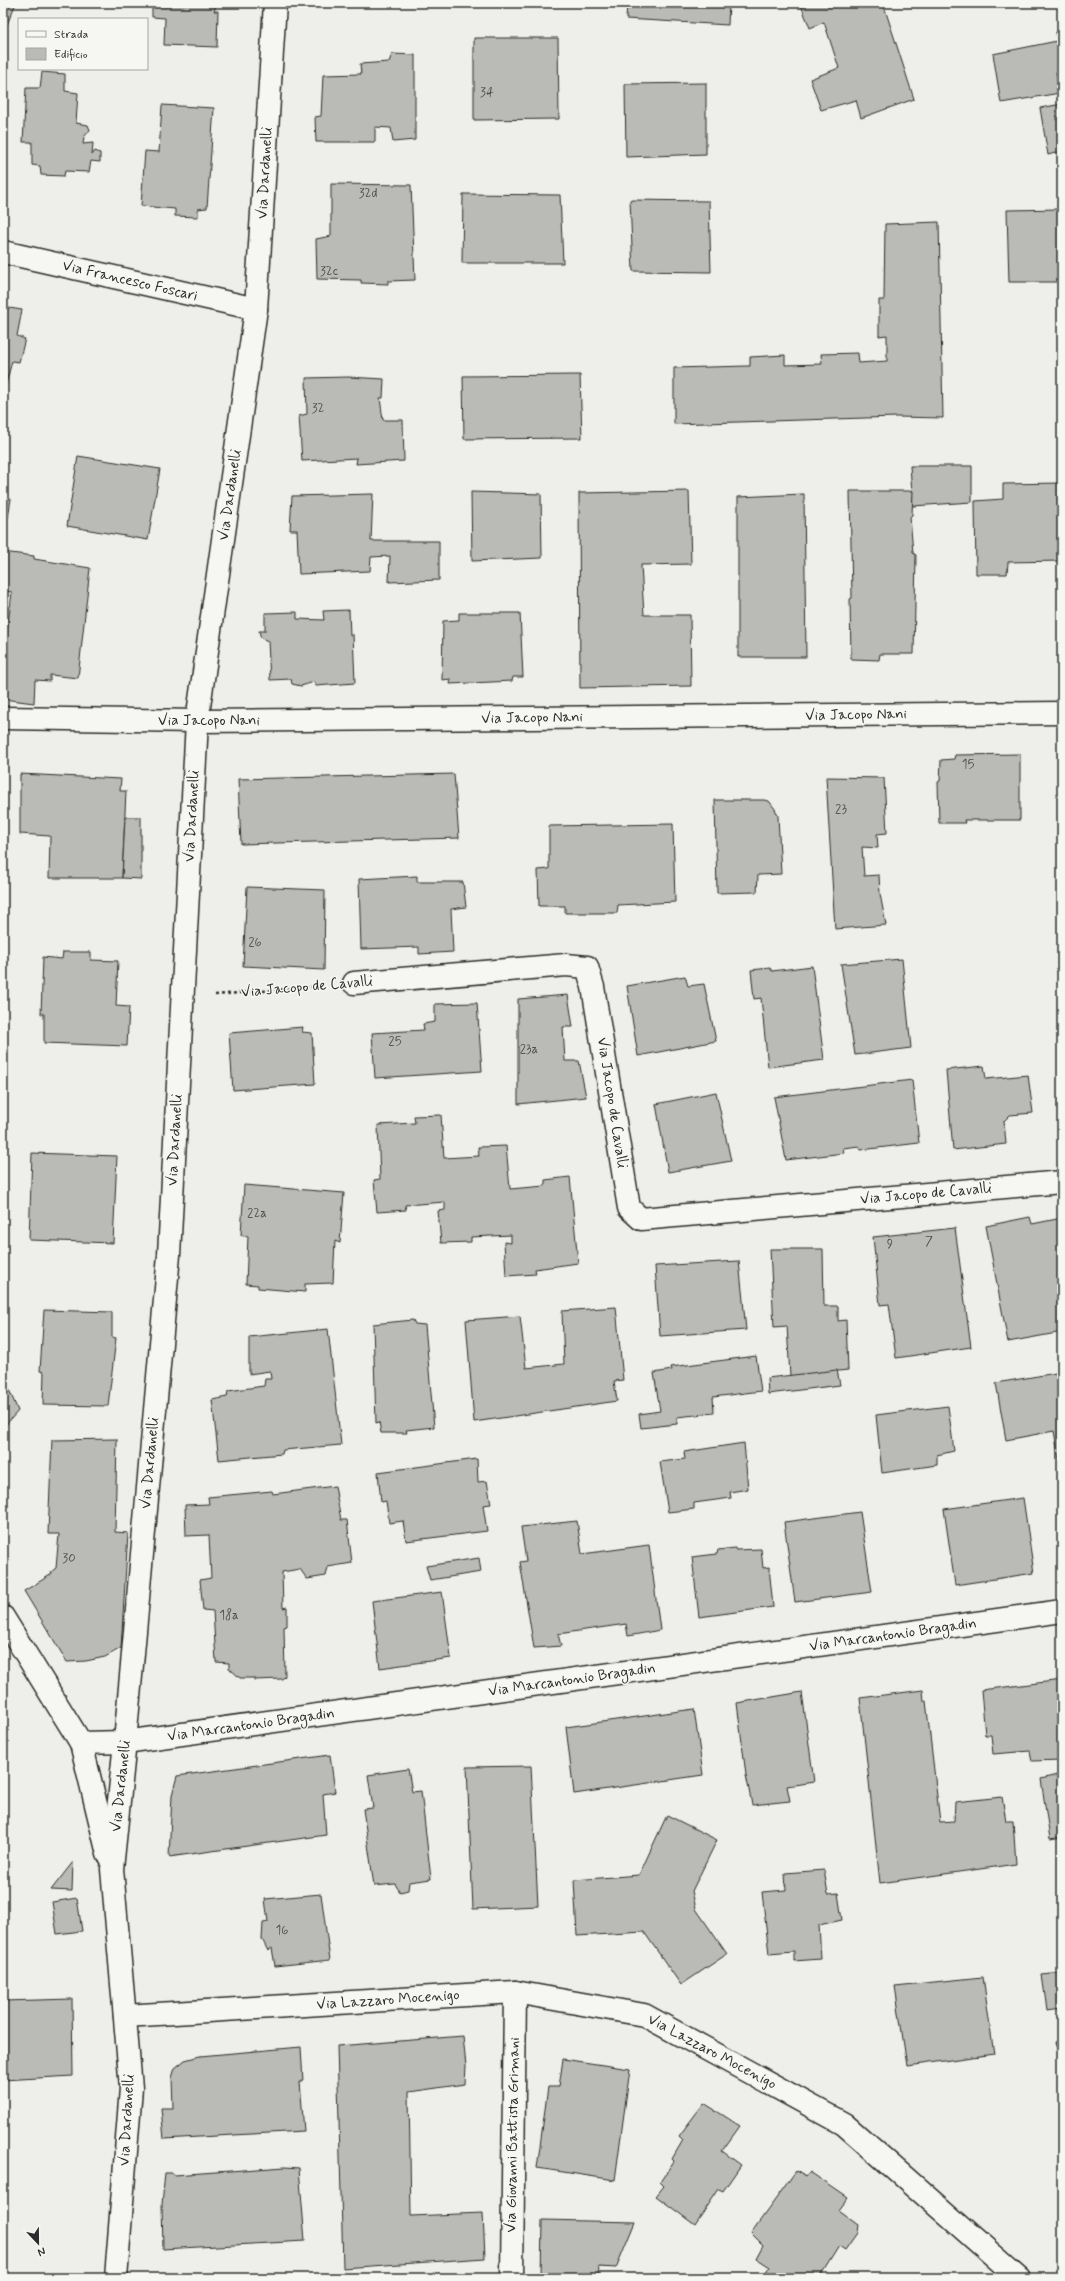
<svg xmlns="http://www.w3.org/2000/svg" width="1065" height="2281" viewBox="0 0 1065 2281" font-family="Mynerve,sans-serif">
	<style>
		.building { fill: #babab7; stroke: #2b2b2b }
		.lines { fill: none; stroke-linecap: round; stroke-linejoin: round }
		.street-casing { stroke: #2b2b2b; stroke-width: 25 }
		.path { stroke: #2b2b2b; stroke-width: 2.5; stroke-dasharray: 3 3; stroke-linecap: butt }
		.street { stroke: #f6f6f2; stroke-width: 22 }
		.labels { text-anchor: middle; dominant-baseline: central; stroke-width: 3; stroke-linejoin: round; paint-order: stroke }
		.number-label { font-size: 13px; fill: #4f4f4e }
		.street-label { font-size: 15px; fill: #2b2b2b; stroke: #f6f6f2 }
	</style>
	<rect width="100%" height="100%" fill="#eeeeea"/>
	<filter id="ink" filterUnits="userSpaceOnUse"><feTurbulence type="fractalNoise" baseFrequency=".025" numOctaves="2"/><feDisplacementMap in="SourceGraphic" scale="8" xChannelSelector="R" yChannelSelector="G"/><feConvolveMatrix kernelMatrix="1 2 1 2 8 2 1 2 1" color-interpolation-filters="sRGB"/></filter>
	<g filter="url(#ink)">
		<g class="building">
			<polygon points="3,3 16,3 3,34"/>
			<polygon points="152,3 217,3 214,11 218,11 217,47 164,45 165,18 152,17"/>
			<polygon points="627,3 729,3 728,25 626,19"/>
			<polygon points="800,3 883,3 914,99 861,118 856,100 821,110 810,79 839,68 824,22 810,28"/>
			<polygon points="1056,32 1062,32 1062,71 1056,72 1060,93 1001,103 993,54 1057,41"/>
			<polygon points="474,38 558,38 559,119 474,120"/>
			<polygon points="392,54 415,55 415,140 393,142 391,128 375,127 375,142 316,142 315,117 321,116 323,75 361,74 360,64 389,62"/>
			<polygon points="42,72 65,74 65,91 78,93 76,123 88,125 90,130 84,137 83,144 93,143 92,155 95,151 100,153 100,162 91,161 89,172 65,171 64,176 41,175 40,166 32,165 32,142 23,142 26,88 40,88"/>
			<polygon points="706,83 706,154 626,157 625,84"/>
			<polygon points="1062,104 1062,151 1048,155 1040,108"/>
			<polygon points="162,105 214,108 207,208 198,209 198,217 175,216 175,209 141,206 145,151 159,152"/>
			<polygon points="331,184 411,185 415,280 388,281 388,284 361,283 361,280 317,279 316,239 331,236"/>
			<polygon points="463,194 560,195 563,263 462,263"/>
			<polygon points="630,200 709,201 711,272 633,271"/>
			<polygon points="1062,209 1062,282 1009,282 1007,210"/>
			<polygon points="939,222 943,418 897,417 674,424 674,368 747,366 750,366 750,357 785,355 785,365 822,364 821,354 858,353 859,363 887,361 887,335 879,336 879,300 884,300 885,224"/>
			<polygon points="3,307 22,310 17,336 25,339 19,362 12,361 6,384 3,383"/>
			<polygon points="580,375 582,438 464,439 463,376"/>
			<polygon points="348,377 384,379 383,398 380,398 383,420 403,420 404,461 356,464 357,458 302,461 299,416 307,414 306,378"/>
			<polygon points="78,456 160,469 148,540 67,526"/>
			<polygon points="910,466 972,466 972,502 913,506"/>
			<polygon points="1062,483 1062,561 1008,562 1007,574 976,574 975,501 1003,499 1003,484"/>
			<polygon points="689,491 691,564 641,565 644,615 690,615 691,686 580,688 579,493"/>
			<polygon points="850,491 913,491 912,515 910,517 913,553 916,555 914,654 880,654 879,660 851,659 850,599 852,598"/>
			<polygon points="471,492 541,494 542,558 472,561"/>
			<polygon points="373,494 371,541 439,541 439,580 389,582 390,556 371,557 370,571 299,574 297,530 290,530 292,496"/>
			<polygon points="804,494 806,657 738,657 738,497"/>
			<polygon points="3,498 11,499 8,518 3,517"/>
			<polygon points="3,552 34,556 34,559 90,568 78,678 50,675 50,681 35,680 34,703 3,699 3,665 12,592 3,591"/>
			<polygon points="349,610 350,636 353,634 355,683 316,686 314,682 301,686 292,684 291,679 270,680 268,641 261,638 259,631 265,631 265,613 297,612 297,619 324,620 323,611"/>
			<polygon points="459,613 520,613 523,677 513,677 512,681 450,684 451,679 442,680 443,621 459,620"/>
			<polygon points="1020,754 1020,820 964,820 965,823 939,823 938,782 940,781 941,760 954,759 955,755"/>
			<polygon points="20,774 121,779 120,791 126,791 122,878 49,878 50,836 20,834"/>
			<polygon points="454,774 459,838 241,844 238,779"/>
			<polygon points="826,777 884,778 887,833 877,834 878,848 862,847 864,876 879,875 880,894 886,925 835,929"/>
			<polygon points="715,800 764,800 769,801 775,809 778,816 781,874 758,875 757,892 717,893"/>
			<polygon points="125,817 141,817 141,879 122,878"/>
			<polygon points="673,824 675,902 618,905 617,913 565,913 565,906 539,906 538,870 549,869 549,826"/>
			<polygon points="417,876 417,882 463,882 466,907 451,909 453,952 419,954 419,947 361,949 359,879"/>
			<polygon points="247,887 325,890 324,970 243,966"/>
			<polygon points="63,952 91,952 91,960 118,961 116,1006 129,1007 127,1046 44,1043 44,1014 41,1014 43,957 62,959"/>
			<polygon points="902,959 911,1048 855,1055 841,964"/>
			<polygon points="812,966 824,1060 768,1067 761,998 754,999 751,970 770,968 772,971"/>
			<polygon points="685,976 688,986 704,984 716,1041 638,1056 627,986"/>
			<polygon points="568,995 573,1027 563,1027 565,1061 579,1061 586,1097 518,1104 518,999"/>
			<polygon points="477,1003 482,1071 375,1078 372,1033 424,1030 423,1024 435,1022 435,1004"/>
			<polygon points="303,1027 302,1032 312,1033 315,1084 233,1090 229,1033"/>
			<polygon points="984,1066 986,1079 1028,1075 1033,1113 1010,1115 1004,1121 1006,1144 953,1150 946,1070"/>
			<polygon points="912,1080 919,1143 861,1150 859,1146 843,1148 844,1153 786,1160 774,1097"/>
			<polygon points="716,1092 731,1161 668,1172 656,1104"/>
			<polygon points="441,1115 444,1158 479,1156 478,1147 506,1146 510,1189 545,1186 545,1180 570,1177 578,1263 535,1269 536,1274 506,1276 504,1242 511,1243 511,1235 471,1237 471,1242 441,1243 438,1211 445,1210 445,1202 405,1205 406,1210 377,1212 374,1180 380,1179 378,1125 415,1123 414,1116"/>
			<polygon points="32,1153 117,1156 113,1243 29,1240"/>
			<polygon points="244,1185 344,1193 340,1243 335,1241 333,1283 305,1284 305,1292 258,1288 258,1285 246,1284 248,1236 241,1235"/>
			<polygon points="1030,1217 1032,1224 1062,1218 1062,1332 1008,1342 986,1226"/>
			<polygon points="955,1228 971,1347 896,1358 889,1304 880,1305 873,1237"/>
			<polygon points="770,1249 823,1249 824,1306 838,1306 838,1321 846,1320 848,1370 790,1376 787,1326 774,1327"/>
			<polygon points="739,1261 746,1330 660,1336 655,1266"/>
			<polygon points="616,1307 623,1380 614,1381 617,1401 474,1422 466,1320 520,1316 526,1368 564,1364 562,1311"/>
			<polygon points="44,1310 112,1312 112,1337 116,1338 108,1406 43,1405 44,1372 40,1371"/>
			<polygon points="413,1320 415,1324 425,1325 434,1427 406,1430 407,1433 381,1433 379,1422 376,1423 373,1324"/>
			<polygon points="328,1329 341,1445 283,1450 282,1454 219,1460 212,1400 227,1397 228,1391 264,1386 265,1379 271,1379 270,1371 249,1374 249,1337"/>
			<polygon points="756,1356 761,1391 713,1397 714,1413 677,1417 677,1424 641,1428 639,1414 660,1411 654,1373 672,1370 671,1367"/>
			<polygon points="837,1370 840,1385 768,1394 767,1378"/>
			<polygon points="1062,1372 1062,1466 1060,1466 1054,1431 1006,1440 996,1383"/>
			<polygon points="3,1375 18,1411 3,1428"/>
			<polygon points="948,1406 954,1451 937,1455 937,1465 882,1473 876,1415"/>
			<polygon points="117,1439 115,1532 128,1533 121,1648 105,1657 86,1661 67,1662 24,1591 52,1574 51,1572 56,1568 59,1534 48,1534 52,1440"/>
			<polygon points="744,1443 748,1489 730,1492 731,1498 694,1503 694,1509 668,1512 660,1462 685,1459 684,1452"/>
			<polygon points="477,1459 478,1482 487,1481 491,1504 483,1505 487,1531 406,1541 403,1521 389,1523 386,1501 381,1502 378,1472"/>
			<polygon points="335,1486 341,1520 347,1520 352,1563 328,1567 326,1576 307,1579 300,1569 282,1572 283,1608 287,1607 287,1626 284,1627 285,1676 282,1679 254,1680 254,1678 240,1678 229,1668 229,1663 216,1662 213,1611 203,1610 200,1580 211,1578 209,1535 186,1536 185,1505 209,1504 208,1497 272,1491 273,1494"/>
			<polygon points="1023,1498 1034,1573 955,1585 944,1509"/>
			<polygon points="860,1512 872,1592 795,1602 784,1522"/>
			<polygon points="577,1521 582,1554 649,1545 660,1630 628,1636 626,1624 558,1634 561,1646 534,1648 520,1562 526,1561 521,1527"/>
			<polygon points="735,1548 736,1550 761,1549 763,1568 769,1567 773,1607 699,1617 692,1557 717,1554 718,1550"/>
			<polygon points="479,1558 481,1572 430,1580 426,1566"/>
			<polygon points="442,1592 451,1658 380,1668 372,1601"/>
			<polygon points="1062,1680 1062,1837 1050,1839 1041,1779 1061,1774 1061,1760 1032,1761 1030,1751 993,1754 991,1735 985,1735 981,1690"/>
			<polygon points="923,1690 924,1701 926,1701 940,1822 954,1821 955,1802 1002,1797 1006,1821 1013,1821 1016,1864 880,1883 860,1698"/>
			<polygon points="802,1692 814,1782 787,1786 790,1801 752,1805 746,1775 737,1703"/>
			<polygon points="694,1709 703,1775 574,1794 566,1727"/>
			<polygon points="330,1755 335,1792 323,1794 326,1835 169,1857 172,1795 177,1776"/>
			<polygon points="531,1766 538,1906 473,1909 467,1767"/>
			<polygon points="408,1769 412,1792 421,1791 431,1879 409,1882 408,1890 400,1892 395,1884 374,1886 363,1809 373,1808 368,1775"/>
			<polygon points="667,1815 717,1840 692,1891 696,1909 727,1954 681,1985 644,1932 577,1936 574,1880 639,1875"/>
			<polygon points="73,1862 72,1891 51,1890"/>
			<polygon points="824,1870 828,1894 838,1893 842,1920 819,1925 821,1959 794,1961 794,1952 769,1954 762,1892 786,1890 785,1873"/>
			<polygon points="321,1894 330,1960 275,1966 272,1948 268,1951 262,1939 263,1923 268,1922 265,1899"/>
			<polygon points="77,1898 82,1931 57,1934 52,1902"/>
			<polygon points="1062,1973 1062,2008 1047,2010 1042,1975"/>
			<polygon points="983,1977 994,2054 907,2066 895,1986"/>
			<polygon points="72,1999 73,2076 3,2080 3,2001"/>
			<polygon points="463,2036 466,2066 465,2084 409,2092 411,2216 483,2213 485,2258 343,2268 337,2046"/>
			<polygon points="1062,2040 1062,2062 1055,2042"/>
			<polygon points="301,2047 303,2082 300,2082 304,2131 164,2139 161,2108 173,2108 172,2078 175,2068 185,2060 200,2056"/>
			<polygon points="563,2059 630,2069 615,2180 537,2168 548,2087 559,2087"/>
			<polygon points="704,2103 740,2126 722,2151 741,2165 723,2191 719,2189 695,2225 656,2196 664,2186 660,2182 674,2161 672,2159 683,2140 679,2136"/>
			<polygon points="285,2167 299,2168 305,2241 163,2249 162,2204 165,2173 173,2173 174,2175"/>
			<polygon points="796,2171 806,2177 810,2172 848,2198 839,2210 858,2224 857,2233 845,2250 839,2246 819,2278 815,2276 814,2278 762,2278 770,2267 756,2258 763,2245 751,2233"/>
			<polygon points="542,2220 635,2222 616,2268 599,2267 598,2278 541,2278"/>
			<polygon points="687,2272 695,2278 683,2278"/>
		</g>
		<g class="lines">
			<defs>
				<g id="street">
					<polyline points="3,252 256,309"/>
					<polyline points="3,718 197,721 1062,713"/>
					<polyline points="354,983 566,965 587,967 593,987 629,1208 641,1219 1062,1182"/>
					<polyline points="3,1617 81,1743 108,1854"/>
					<polyline points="81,1743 125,1742 1062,1611"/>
					<polyline points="125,2016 515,1992 644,2015 844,2124 1019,2278"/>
					<polyline points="116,2278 131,2088 112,1869 125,1742 169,1255 197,721 256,309 275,3"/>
					<polyline points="512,2278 515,1992"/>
				</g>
			</defs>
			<use href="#street" class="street-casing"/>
			<polyline class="path" points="215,995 322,986"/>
			<use href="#street" class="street"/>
		</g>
	</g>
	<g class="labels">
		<g class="number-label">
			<text x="487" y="92">34</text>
			<text x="368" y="193">32d</text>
			<text x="329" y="271">32c</text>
			<text x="318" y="408">32</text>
			<text x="968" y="764">15</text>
			<text x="841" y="809">23</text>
			<text x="255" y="942">26</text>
			<text x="395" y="1041">25</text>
			<text x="529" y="1049">23a</text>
			<text x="257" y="1213">22a</text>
			<text x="929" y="1241">7</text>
			<text x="890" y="1244">9</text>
			<text x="69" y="1558">30</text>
			<text x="229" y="1615">18a</text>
			<text x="282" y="1930">16</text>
		</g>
		<g class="street-label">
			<text transform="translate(265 173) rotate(-87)">Via Dardanelli</text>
			<text transform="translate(130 281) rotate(13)">Via Francesco Foscari</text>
			<text transform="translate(230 495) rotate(-82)">Via Dardanelli</text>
			<text transform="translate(856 715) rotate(-1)">Via Jacopo Nani</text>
			<text transform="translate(532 718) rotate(-1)">Via Jacopo Nani</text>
			<text x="209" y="721">Via Jacopo Nani</text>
			<text transform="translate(192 816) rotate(-87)">Via Dardanelli</text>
			<text transform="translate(307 987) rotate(-5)">Via Jacopo de Cavalli</text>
			<text transform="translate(612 1103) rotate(81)">Via Jacopo de Cavalli</text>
			<text transform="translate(175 1140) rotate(-87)">Via Dardanelli</text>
			<text transform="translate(926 1194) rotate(-5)">Via Jacopo de Cavalli</text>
			<text transform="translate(150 1463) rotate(-85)">Via Dardanelli</text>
			<text transform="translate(893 1635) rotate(-8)">Via Marcantonio Bragadin</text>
			<text transform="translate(572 1680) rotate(-8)">Via Marcantonio Bragadin</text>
			<text transform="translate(251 1725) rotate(-8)">Via Marcantonio Bragadin</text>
			<text transform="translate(121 1786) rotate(-84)">Via Dardanelli</text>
			<text transform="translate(388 2000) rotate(-4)">Via Lazzaro Mocenigo</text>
			<text transform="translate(712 2052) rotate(28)">Via Lazzaro Mocenigo</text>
			<text transform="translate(127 2120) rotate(-87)">Via Dardanelli</text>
			<text transform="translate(513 2135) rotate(-89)">Via Giovanni Battista Grimani</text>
		</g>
	</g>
	<rect width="1065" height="2281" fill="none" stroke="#f6f6f2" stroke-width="16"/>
	<rect x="8" y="8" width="1049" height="2265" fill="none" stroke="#2b2b2b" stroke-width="1.5" filter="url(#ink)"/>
	<rect x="18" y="18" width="130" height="52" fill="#f6f6f2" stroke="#a5a5a2"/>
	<rect x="26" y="31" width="20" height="6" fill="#f6f6f2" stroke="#a5a5a2"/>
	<text x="54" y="38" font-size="12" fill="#2b2b2b">Strada</text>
	<rect x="26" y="48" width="20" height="12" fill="#babab7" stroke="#a5a5a2"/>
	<text x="54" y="58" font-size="12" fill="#2b2b2b">Edificio</text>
	<g transform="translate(38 2243) rotate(158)" stroke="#f6f6f2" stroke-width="3" paint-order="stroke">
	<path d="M0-3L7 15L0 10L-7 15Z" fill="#2b2b2b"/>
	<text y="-6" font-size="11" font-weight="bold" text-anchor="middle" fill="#2b2b2b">N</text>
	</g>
</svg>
